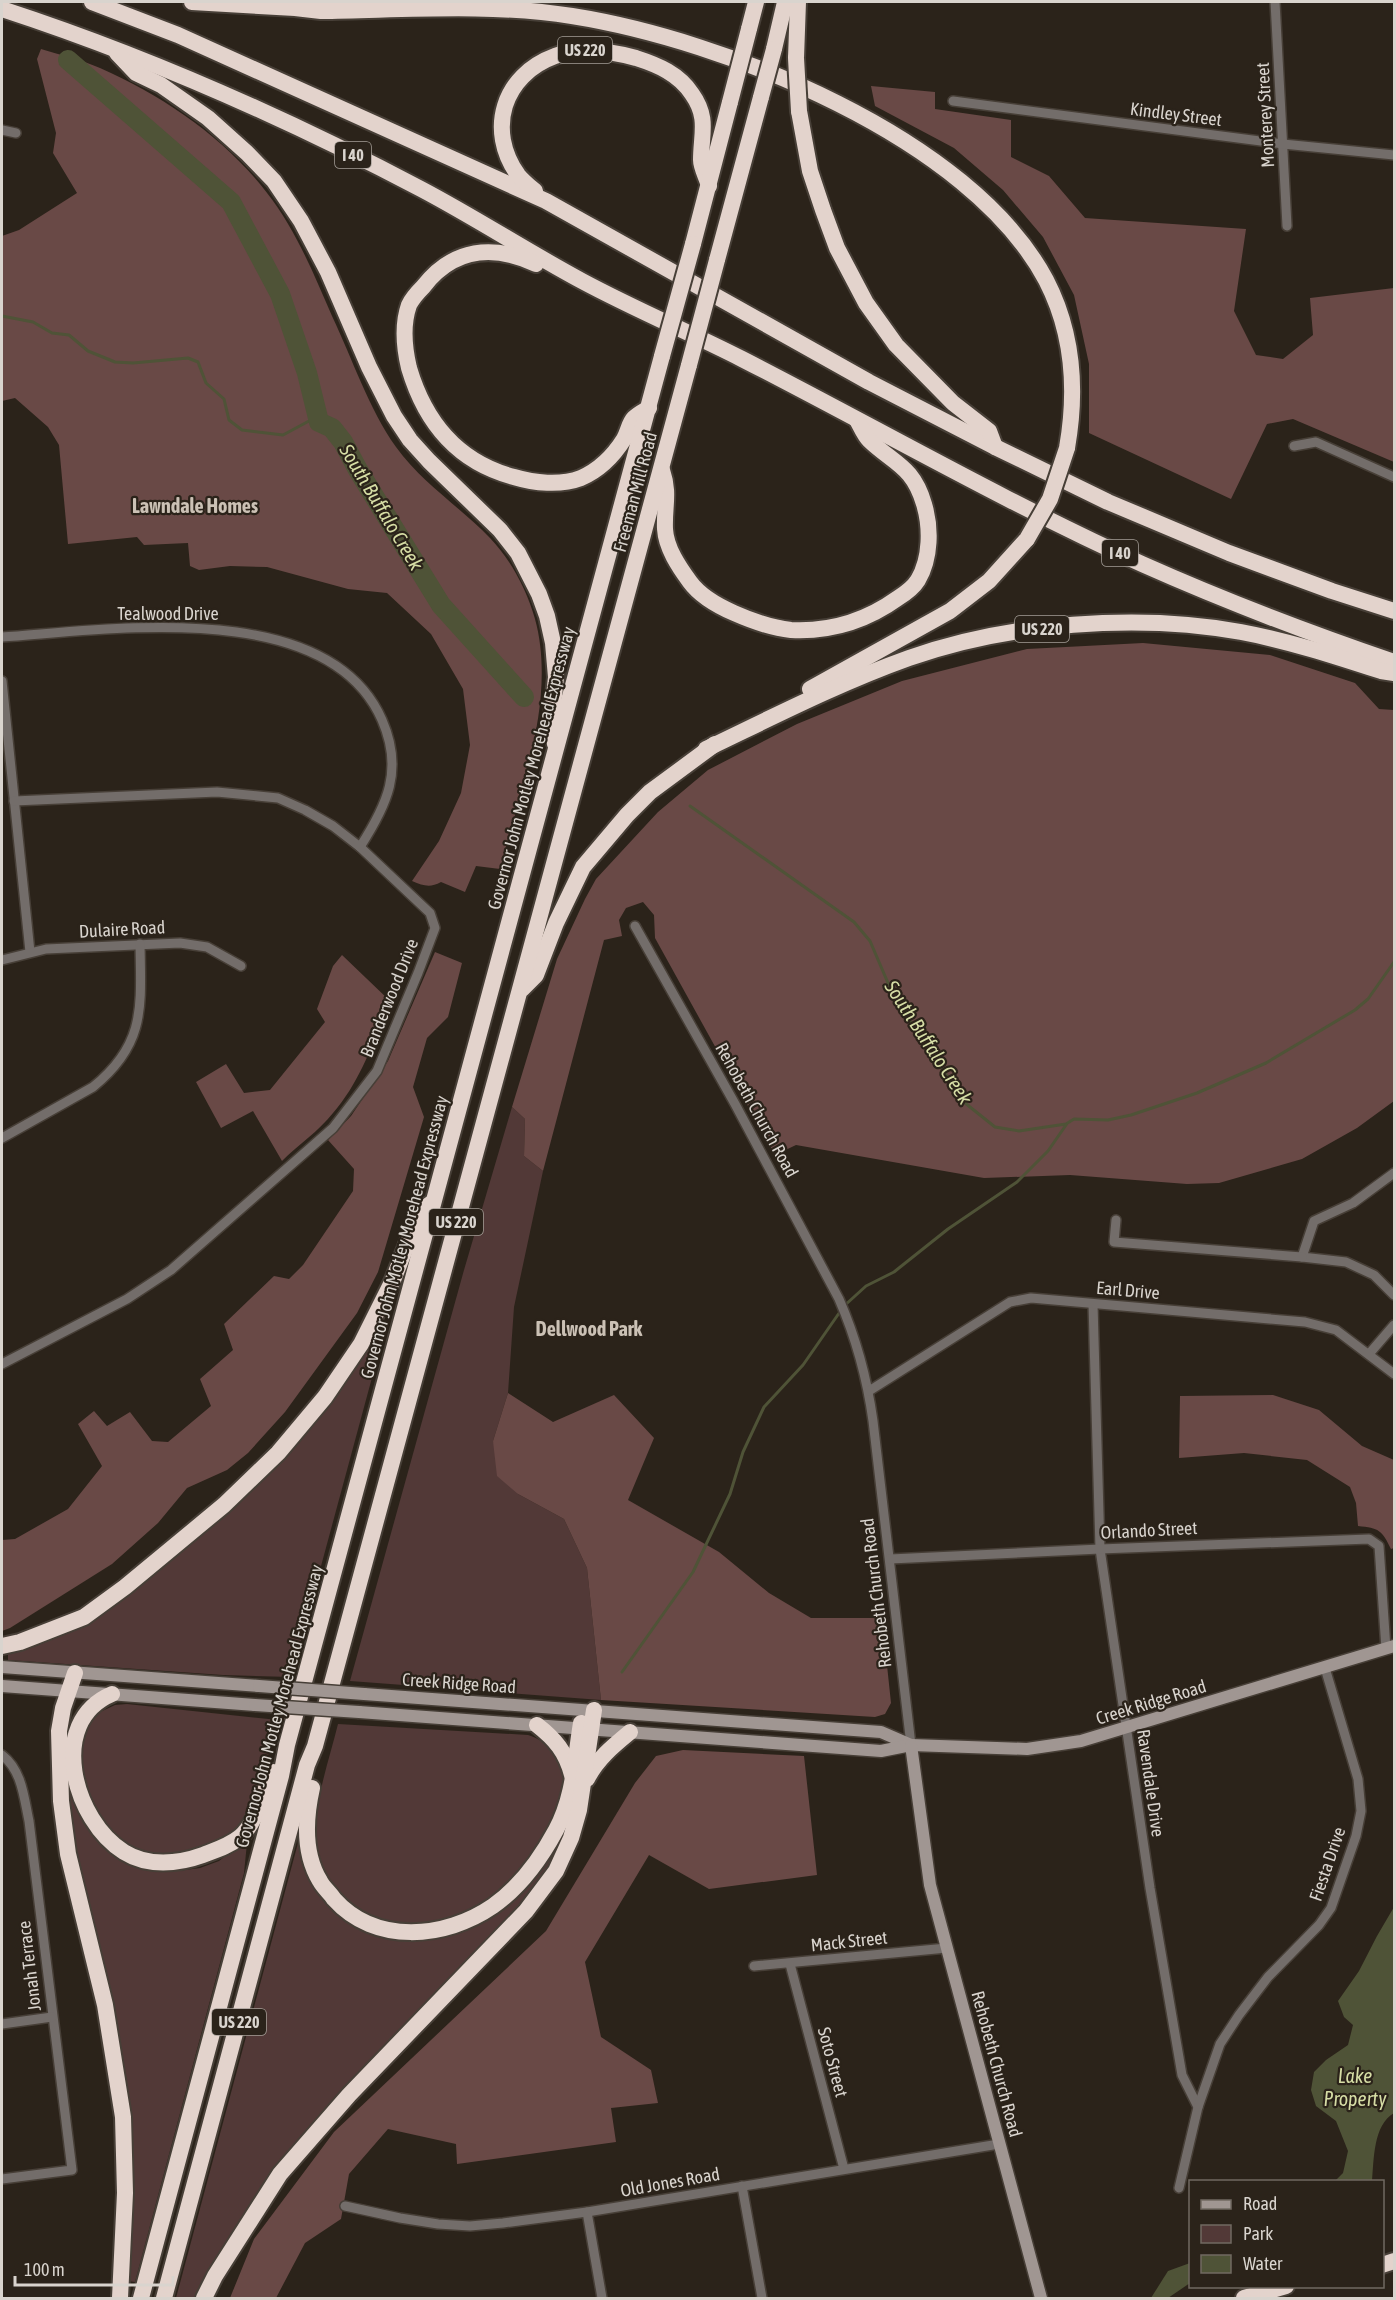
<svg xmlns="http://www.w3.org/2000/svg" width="1396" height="2300" viewBox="0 0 1396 2300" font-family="'Asap Condensed',sans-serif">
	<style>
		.green { fill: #523937 }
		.forest { fill: #694946 }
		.water { fill: #4f5337 }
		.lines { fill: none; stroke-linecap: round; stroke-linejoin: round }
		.stream { stroke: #4f5337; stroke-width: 3 }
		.river { stroke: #4f5337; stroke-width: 20 }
		.street-casing { stroke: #473f37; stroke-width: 12 }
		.secondary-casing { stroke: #473f37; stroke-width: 15 }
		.highway-casing { stroke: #473f37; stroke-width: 20 }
		.street { stroke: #736d6a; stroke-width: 9 }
		.secondary { stroke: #a09692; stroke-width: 12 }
		.highway { stroke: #e3d3cc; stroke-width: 16 }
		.secondary-bridge-casing { stroke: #473f37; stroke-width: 15; stroke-linecap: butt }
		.highway-bridge-casing { stroke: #473f37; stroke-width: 20; stroke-linecap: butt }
		.secondary-bridge { stroke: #a09692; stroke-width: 12 }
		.highway-bridge { stroke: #e3d3cc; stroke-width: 16 }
		.labels { text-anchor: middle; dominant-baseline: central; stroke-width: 4.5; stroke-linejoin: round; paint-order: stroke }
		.shield { fill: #2b231a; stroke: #a59f98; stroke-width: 1.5 }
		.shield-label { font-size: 16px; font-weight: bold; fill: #d9d4ce }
		.street-label { font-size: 18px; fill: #d9d4ce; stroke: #2b231a }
		.neighbourhood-label { font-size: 20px; font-weight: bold; fill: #cbc1b5; stroke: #2b231a }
		.water-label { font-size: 20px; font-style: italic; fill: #d6dda5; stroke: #2b231a }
	</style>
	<rect width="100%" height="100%" fill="#2b231a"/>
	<g class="green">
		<polygon points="512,1107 525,1119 524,1156 543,1171 514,1307 508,1393 493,1441 518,1494 564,1519 587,1568 601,1700 350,1681 464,1270"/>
		<polygon points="374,1334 383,1337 291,1677 223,1675 8,1660 8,1653 36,1646 71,1630 253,1485"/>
		<polygon points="127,1704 278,1720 257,1796 235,1831 222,1842 187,1856 152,1855 132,1848 115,1835 99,1818 90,1800 83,1777 80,1756 88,1725 98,1713 115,1705"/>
		<path d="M338,1724L528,1735C548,1742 562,1754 564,1776C566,1788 559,1801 555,1811C530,1884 439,1955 363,1913C355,1908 349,1902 342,1895C294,1850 325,1778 338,1724Z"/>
		<polygon points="66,1757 86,1821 156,1870 178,1871 200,1868 219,1861 242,1843 247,1843 244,1873 135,2282 128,2281 132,2227 131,2163 83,1881 73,1836"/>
		<polygon points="563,1833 564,1836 547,1872 503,1928 316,2119 278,2164 198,2298 176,2298 298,1843 303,1843 306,1862 387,1937 411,1941 437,1939 467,1929 494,1914"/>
	</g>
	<g class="forest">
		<path d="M41,49C61,55 82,60 100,68C181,104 256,160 297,240C310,264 321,291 332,316C352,358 369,409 396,447C422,483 459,506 490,538C511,560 527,590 535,619C557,699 520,791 500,869L476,866L465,892L441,882C430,888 424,886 412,881L439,841L461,793L470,745L463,689L431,634L387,593L348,589L267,567L230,566L199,570L190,566L188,543L144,545L137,537L68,544L59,445L48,427L15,398L2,401V236L19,230L77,193L53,153L56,133L37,59Z"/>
		<polygon points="871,86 935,92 935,109 1011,120 1011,157 1049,176 1085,218 1246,229 1234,311 1256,355 1283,359 1313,335 1310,298 1394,288 1394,462 1293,419 1267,424 1231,499 1089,433 1089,364 1074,295 1043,237 1003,190 954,148 875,106"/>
		<polygon points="1143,643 1270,655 1355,683 1379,709 1394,710 1394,1101 1357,1128 1302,1159 1219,1183 1187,1184 1070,1175 984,1178 796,1145 775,1155 655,938 654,915 643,902 626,908 619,920 622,936 604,940 543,1171 524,1156 525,1119 512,1107 557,959 585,899 596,879 658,812 708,770 797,724 902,681 1027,649"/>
		<polygon points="435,952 462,963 448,1017 427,1038 413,1087 424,1117 378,1272 357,1313 285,1412 248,1453 227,1470 187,1488 158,1523 112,1564 10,1628 2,1631 2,1540 15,1539 68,1509 102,1466 78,1424 94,1411 107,1426 130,1412 152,1441 168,1442 211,1406 200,1379 233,1350 224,1324 274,1276 289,1279 303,1265 353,1191 354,1169 328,1140 351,1116 388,1061"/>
		<path d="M342,955L390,1001C374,1040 361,1081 333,1113C319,1131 298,1145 282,1161L253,1111L221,1128L196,1082L226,1064L244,1093L270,1090L325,1022L317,1009L333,966Z"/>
		<polygon points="508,1393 553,1422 614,1395 654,1438 628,1500 719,1552 769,1593 811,1618 882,1618 891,1703 885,1714 875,1717 601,1700 587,1568 564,1519 518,1494 497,1476 493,1441"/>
		<path d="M1273,1395L1319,1410L1362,1446L1394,1460V1548L1391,1549C1382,1530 1379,1528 1358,1526L1356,1503L1350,1487L1307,1460L1244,1453L1179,1458L1180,1396Z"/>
		<polygon points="683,1750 804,1756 817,1875 709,1889 649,1855 585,1962 601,2037 651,2070 658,2103 611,2108 616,2142 457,2164 456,2144 388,2129 349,2174 341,2219 305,2243 276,2298 230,2298 254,2239 334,2132 546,1931 635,1783 656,1756"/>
	</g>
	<g class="water">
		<path d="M1394,1907V2113C1373,2125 1374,2160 1372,2181H1335L1343,2173L1348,2151L1336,2121L1316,2106L1311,2090L1314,2072L1326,2060L1348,2045L1353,2025L1344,2017L1338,2001L1359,1971L1377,1936Z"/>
		<polygon points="1190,2263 1190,2283 1168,2298 1151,2298 1168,2271"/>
	</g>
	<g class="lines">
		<g class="stream">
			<polyline points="2,316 33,322 52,333 69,335 88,351 115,362 133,363 188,358 198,362 206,383 224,399 229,420 242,430 283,435 309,421 319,422"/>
			<polyline points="690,806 854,922 870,941 894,997 965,1103 995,1127 1019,1131 1066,1124 1074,1119 1108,1120 1131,1115 1197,1093 1266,1063 1355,1010 1368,999 1394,962"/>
			<polyline points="622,1672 693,1572 730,1494 743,1452 764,1407 803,1365 844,1306 866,1286 894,1272 948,1229 1017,1182 1048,1151 1066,1125"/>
		</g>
		<polyline class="river" points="68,60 231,202 280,294 307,373 319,422 332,428 343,442 358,470 441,605 524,697"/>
		<defs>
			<g id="street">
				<polyline points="1275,2 1287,226"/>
				<polyline points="953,101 1283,144 1394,155"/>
				<polyline points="2,130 16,133"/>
				<polyline points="1294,446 1316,442 1394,477"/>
				<path d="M2,637C109,630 328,596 382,720C404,770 387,805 360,847"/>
				<polyline points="2,681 30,952"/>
				<path d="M635,926L735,1104L839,1299C856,1338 867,1378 873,1421L911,1745"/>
				<polyline points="2,960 46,949 180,943 207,947 241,966"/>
				<path d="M2,1138L93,1087C146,1044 141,1007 140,944"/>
				<polyline points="1394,1173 1353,1203 1314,1221 1302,1257 1346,1262 1374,1275 1394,1295"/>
				<polyline points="1116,1220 1114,1242 1302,1257"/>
				<polyline points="1093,1304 1100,1549 1150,1888 1182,2075 1198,2107 1179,2188"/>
				<polyline points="1369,1354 1394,1325"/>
				<polyline points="2,1364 127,1299 171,1270 333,1128 377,1071 418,973 435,928 430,913 360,847 333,826 305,810 278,798 217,792 14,801"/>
				<polyline points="869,1391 1010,1302 1031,1298 1305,1322 1336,1330 1394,1374"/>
				<polyline points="890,1559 1100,1549 1369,1539 1379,1546 1386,1649"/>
				<path d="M2,1755C22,1770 24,1798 29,1821L72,2170L2,2179"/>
				<polyline points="790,1964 844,2169"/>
				<polyline points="754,1966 947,1948"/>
				<polyline points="2,2024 52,2017"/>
				<polyline points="1198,2107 1220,2044 1239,2015 1268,1977 1319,1925 1331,1908 1356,1836 1361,1811 1358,1779 1325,1668"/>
				<polyline points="742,2186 762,2298"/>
				<polyline points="345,2206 400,2218 438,2224 470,2226 503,2223 587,2212 999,2144"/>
				<polyline points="587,2212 602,2298"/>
			</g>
			<g id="secondary">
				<polyline points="2,1667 259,1686"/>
				<polyline points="2,1686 255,1705"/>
				<polyline points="364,1694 881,1732 911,1745"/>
				<polyline points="359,1712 881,1751 911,1745 1027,1749 1081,1741 1394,1646"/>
				<polyline points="911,1745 930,1885 1041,2298"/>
			</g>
			<g id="highway">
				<polyline points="92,2 178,35 546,201 869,382 995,447 1108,502 1229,553 1332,591 1394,611"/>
				<path d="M192,2L295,8L321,11C403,10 490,3 572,16C724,40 970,137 1046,280C1073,332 1077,391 1067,448"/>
				<path d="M2,9C146,56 286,118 421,189C476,218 528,252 582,281C634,309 689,332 742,359C875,427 1005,502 1142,564C1225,601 1309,633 1394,662"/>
				<polyline points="749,29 756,2"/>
				<polyline points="774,49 785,2"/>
				<polyline points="117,53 136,73 161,85 208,118 247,153 274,181 301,221 328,272 369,367 394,416 410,440 429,461 500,530 518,553 539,594 547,616 553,643 556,677 551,725 555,744"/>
				<polyline points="796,58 798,2"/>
				<polyline points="799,111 810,171 823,210 837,248 866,303 896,345 953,403 989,431 995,447"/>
				<path d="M535,191C529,186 523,181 518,175C486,130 503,75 555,56C580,46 610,51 636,58C658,65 679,74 692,94C709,118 701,134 701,160C701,168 707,178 709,186"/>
				<polyline points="693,244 730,102"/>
				<polyline points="717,260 761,97"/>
				<path d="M536,264C493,244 453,248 423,287C418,292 412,299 409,305C402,325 404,347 409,368C425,422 457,462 514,477C534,483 560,486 581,478C599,470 614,455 624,439C628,432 629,423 634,418C638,414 644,411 649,408"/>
				<path d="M662,470C670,494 664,506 665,529C666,548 679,567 690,582C701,597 718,606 734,613C752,621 772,628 791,630C831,632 866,621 898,598C906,593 913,588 918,580C931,558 931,527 924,504C913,466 894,464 869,440C864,435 861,427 857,420"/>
				<polyline points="810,689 950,611 989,581 1027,539"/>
				<path d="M706,749C773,717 839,683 909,658C1007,623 1138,613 1241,632C1289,641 1335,656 1381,671L1394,673"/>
				<polyline points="522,989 536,975 556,923 583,867 627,815 650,792 715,744"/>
				<polyline points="2,1646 20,1642 84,1617 125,1587 224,1505 278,1453 325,1397 361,1344 393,1280 419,1214 430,1204"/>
				<polyline points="75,1673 63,1708 59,1731 61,1801 68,1854 105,2005 123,2117 125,2193 120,2298"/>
				<path d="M112,1694C46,1722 74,1821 124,1852C148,1867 178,1864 203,1855C216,1850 229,1846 240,1837C258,1821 262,1793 273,1772"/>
				<path d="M537,1725C555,1739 566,1752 572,1775"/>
				<path d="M587,1779C597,1759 613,1746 630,1732"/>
				<path d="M312,1788C305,1819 303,1853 320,1881C323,1887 330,1893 334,1899C375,1945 445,1939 493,1906C520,1887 541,1858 556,1830C574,1797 575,1759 581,1723"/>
				<polyline points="1382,2265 1394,2261"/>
				<polyline points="141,2298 281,1776 287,1745 662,356"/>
				<polyline points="164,2298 307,1765 315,1746 689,365"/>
				<polyline points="204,2298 215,2276 280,2174 349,2095 526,1911 556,1871 571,1838 579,1810 594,1710"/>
				<polyline points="1244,2298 1286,2286"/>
			</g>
		</defs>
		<use href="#street" class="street-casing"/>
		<use href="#secondary" class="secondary-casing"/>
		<use href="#highway" class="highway-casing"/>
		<use href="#street" class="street"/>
		<use href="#secondary" class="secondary"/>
		<use href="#highway" class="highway"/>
		<defs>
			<g id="secondary-bridge">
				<polyline points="259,1686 364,1694"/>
				<polyline points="255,1705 359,1712"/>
			</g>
			<g id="highway-bridge">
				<polyline points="796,58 799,111"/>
				<polyline points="761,97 774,49"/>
				<polyline points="730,102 749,29"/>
				<polyline points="662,356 693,244"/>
				<polyline points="689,365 717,260"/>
				<polyline points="1027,539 1050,499 1067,448"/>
			</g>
		</defs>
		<use href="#secondary-bridge" class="secondary-bridge-casing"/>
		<use href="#highway-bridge" class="highway-bridge-casing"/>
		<use href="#secondary-bridge" class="secondary-bridge"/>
		<use href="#highway-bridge" class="highway-bridge"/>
	</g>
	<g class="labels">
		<g class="shield">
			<rect x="558" y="37" width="54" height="26" rx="4.5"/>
			<rect x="335" y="142" width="36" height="26" rx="4.5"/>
			<rect x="1102" y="540" width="36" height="26" rx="4.5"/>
			<rect x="1015" y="616" width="54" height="26" rx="4.5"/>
			<rect x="429" y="1209" width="54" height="26" rx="4.5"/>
			<rect x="212" y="2009" width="54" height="26" rx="4.5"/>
		</g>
		<g class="shield-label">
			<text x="585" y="50">US 220</text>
			<text x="353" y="155">I 40</text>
			<text x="1120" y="553">I 40</text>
			<text x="1042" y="629">US 220</text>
			<text x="456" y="1222">US 220</text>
			<text x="239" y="2022">US 220</text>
		</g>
		<g class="street-label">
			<text transform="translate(1176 114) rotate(7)">Kindley Street</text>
			<text transform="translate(1265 115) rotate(-93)">Monterey Street</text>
			<text transform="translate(635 492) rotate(-75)">Freeman Mill Road</text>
			<text x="168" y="613">Tealwood Drive</text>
			<text transform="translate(531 768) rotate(-75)">Governor John Motley Morehead Expressway</text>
			<text transform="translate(122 929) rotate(-3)">Dulaire Road</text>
			<text transform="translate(389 998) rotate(-68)">Branderwood Drive</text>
			<text transform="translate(757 1110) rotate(61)">Rehobeth Church Road</text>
			<text transform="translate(404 1237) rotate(-75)">Governor John Motley Morehead Expressway</text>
			<text transform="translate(1128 1290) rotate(5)">Earl Drive</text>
			<text transform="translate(1149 1530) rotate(-3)">Orlando Street</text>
			<text transform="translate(876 1593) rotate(-97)">Rehobeth Church Road</text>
			<text transform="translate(459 1683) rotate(4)">Creek Ridge Road</text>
			<text transform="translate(1151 1702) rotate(-17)">Creek Ridge Road</text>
			<text transform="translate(279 1706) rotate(-75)">Governor John Motley Morehead Expressway</text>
			<text transform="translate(1151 1783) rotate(82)">Ravendale Drive</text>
			<text transform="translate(1327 1864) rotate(-71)">Fiesta Drive</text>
			<text transform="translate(849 1941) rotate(-6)">Mack Street</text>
			<text transform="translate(29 1966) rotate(-97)">Jonah Terrace</text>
			<text transform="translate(833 2062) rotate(75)">Soto Street</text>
			<text transform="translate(997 2064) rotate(75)">Rehobeth Church Road</text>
			<text transform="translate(670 2182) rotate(-10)">Old Jones Road</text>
		</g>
		<g class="neighbourhood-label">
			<text x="195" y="505">Lawndale Homes</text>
			<text x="589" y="1328">Dellwood Park</text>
		</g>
		<g class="water-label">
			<text transform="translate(382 507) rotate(59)">South Buffalo Creek</text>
			<text transform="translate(929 1042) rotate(57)">South Buffalo Creek</text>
			<text x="1355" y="2075">Lake<tspan x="1355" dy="23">Property</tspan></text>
		</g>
	</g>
	<rect width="1396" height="2300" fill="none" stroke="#d9d4ce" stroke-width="6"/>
	<rect x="1189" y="2180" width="195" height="108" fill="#2b231a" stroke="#716a62" stroke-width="1.5"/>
	<rect x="1201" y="2200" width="30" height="9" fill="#a09692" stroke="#716a62" stroke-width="1.5"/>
	<text x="1243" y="2210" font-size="18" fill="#d9d4ce">Road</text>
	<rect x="1201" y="2225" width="30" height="18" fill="#523937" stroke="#716a62" stroke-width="1.5"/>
	<text x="1243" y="2240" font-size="18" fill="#d9d4ce">Park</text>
	<rect x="1201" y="2255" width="30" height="18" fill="#4f5337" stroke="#716a62" stroke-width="1.5"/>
	<text x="1243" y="2270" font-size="18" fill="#d9d4ce">Water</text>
	<path d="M15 2276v9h158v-9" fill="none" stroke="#d9d4ce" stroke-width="3"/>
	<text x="24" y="2276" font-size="18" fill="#d9d4ce" stroke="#2b231a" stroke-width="4.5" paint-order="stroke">100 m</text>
</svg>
